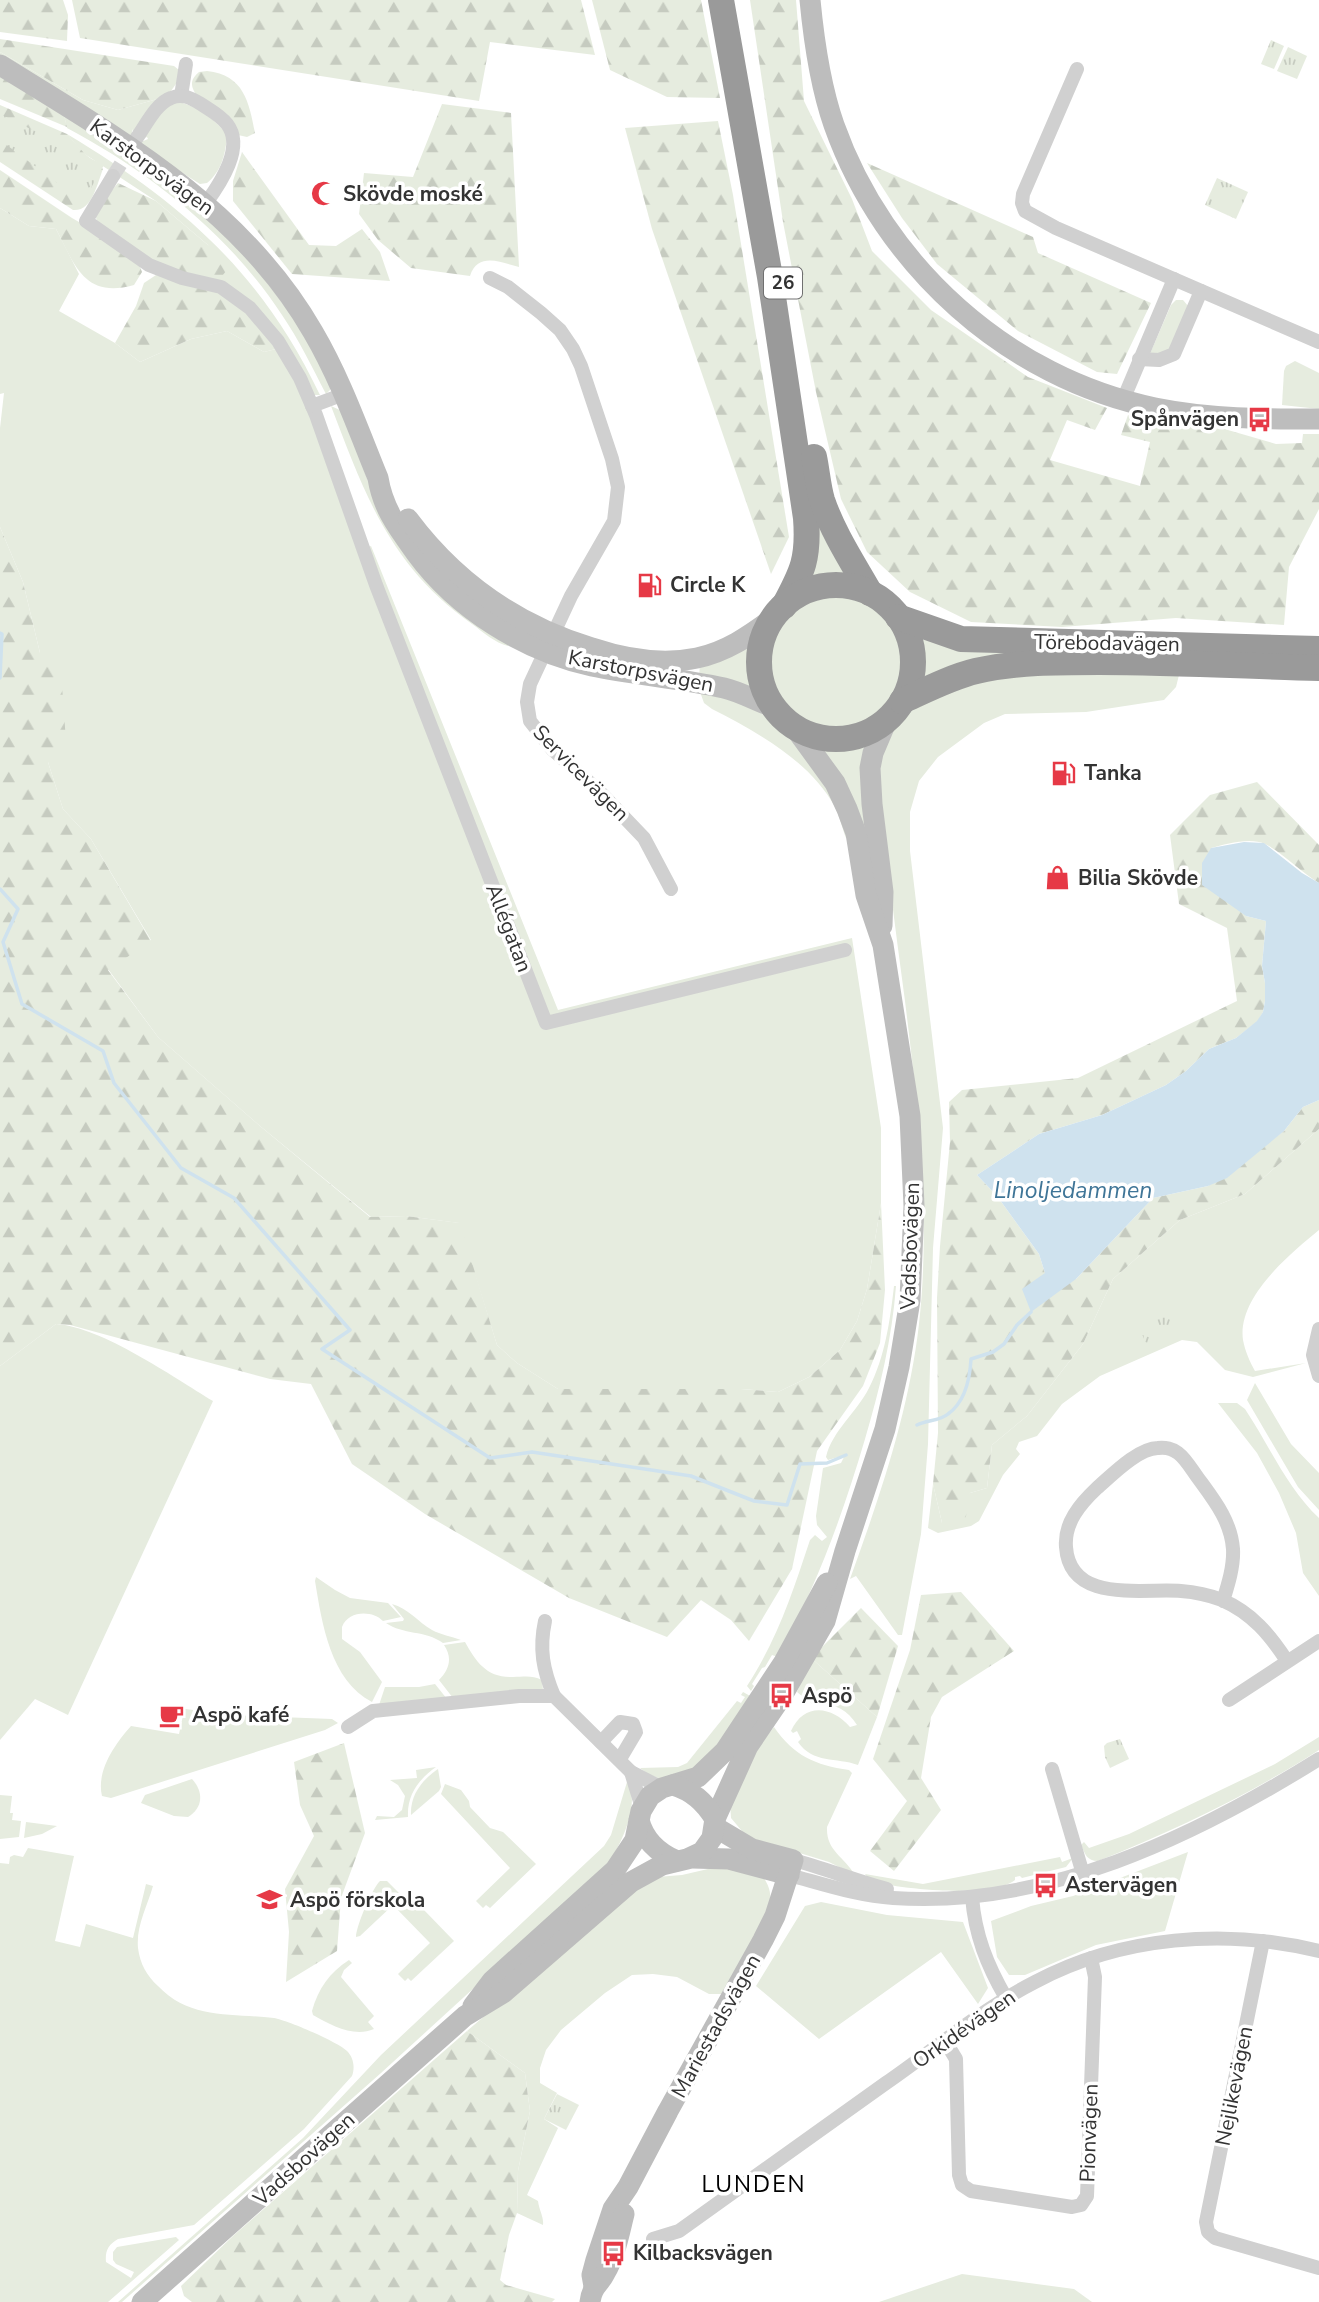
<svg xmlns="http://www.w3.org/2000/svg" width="1319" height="2302" viewBox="0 0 1319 2302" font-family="'Nunito Sans',sans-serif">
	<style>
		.green { fill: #e6ecdf }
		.forest { fill: url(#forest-firs) }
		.park { fill: url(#park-tufts) }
		.water { fill: #cfe2ee }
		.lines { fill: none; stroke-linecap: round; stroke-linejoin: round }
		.stream { stroke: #cfe2ee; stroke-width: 3.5 }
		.street-tunnel { stroke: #d6d6d6; stroke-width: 14; stroke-dasharray: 14 7; stroke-linecap: butt }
		.street { stroke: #d0d0d0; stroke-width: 14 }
		.secondary { stroke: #bdbdbd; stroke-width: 21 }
		.highway { stroke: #9a9a9a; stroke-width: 26 }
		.labels { text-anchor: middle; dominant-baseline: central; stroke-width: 7; stroke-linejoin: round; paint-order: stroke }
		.shield { fill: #fff; stroke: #707070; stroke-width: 2 }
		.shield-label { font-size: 19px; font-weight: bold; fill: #333 }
		.street-label { font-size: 21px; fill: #333; stroke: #fff }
		.poi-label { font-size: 21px; font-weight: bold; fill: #333; stroke: #fff; text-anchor: start }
		.water-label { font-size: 23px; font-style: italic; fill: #3f7597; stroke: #fff }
		.neighbourhood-label { font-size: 23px; letter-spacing: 2px; fill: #000; stroke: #fff }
	</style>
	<defs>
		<pattern id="forest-firs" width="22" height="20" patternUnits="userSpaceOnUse" patternTransform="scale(1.75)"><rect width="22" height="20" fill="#e6ecdf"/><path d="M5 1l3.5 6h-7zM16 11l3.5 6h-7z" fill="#c6cbc0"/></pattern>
		<pattern id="park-tufts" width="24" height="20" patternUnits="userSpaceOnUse" patternTransform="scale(1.75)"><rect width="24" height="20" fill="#e6ecdf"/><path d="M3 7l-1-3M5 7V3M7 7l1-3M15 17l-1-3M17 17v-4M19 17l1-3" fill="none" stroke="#c6cbc0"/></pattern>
	</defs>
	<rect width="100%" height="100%" fill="#fff"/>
	<g class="green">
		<path d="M0,52L83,100L118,110L161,98L134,135L132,129V136L141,142L148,139L147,137L142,139L170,101C195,103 211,116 227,134C226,152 222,171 207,183L200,184L0,58Z"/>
		<path d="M64,115L174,187L242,250L297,322L330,383V390L326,394C312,367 299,340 282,315C230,235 150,172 67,128Z"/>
		<path d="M67,134C182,203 261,272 320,395H314L295,362L217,282L208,245L156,201L83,153Z"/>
		<polygon points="0,208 29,226 56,229 79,274 59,311 115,343 140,362 191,339 227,331 264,352 276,349 289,367 305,404 361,550 371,546 558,1010 852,938 881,1128 881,1203 867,1289 857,1321 840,1350 809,1377 778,1392 741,1389 558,1389 517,1363 497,1345 459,1223 406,1216 371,1217 260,1126 158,1037 108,969 151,940 91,839 63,809 48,762 40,653 23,582 0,527 0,428 4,393 0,394"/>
		<polygon points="1176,300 1183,300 1188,306 1170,350 1149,356 1171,305"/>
		<polygon points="1295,361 1319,373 1319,409 1282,405 1284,371 1286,366"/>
		<path d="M331,406L342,411L368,481L511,642L508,646C495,643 483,632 472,624C390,566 365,495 331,406Z"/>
		<polygon points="809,467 857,582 833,580 808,585"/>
		<circle cx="836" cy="661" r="70"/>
		<polygon points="912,633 1028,649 914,685 917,659"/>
		<polygon points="756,641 754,664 761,692 699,679 700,662"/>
		<path d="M1015,675H1179L1176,687L1164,700L1086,712L1005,714L984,723L938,757L919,781L910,812V851L943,1128L933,1248L928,1444L921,1534L902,1635H898L856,1576L850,1579C880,1496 909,1412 919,1324C931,1217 918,1107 905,1001C895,928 886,854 877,780C880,767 882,750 888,738C912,691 970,685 1015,675Z"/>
		<path d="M699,689L750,705L770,720L802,751L820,771L849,837L846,838C842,828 840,817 835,807C810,761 757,732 712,709L704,703Z"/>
		<polygon points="866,737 869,739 873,872 814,740 841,742"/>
		<path d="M1319,1129V1230C1290,1254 1237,1297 1243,1340C1245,1351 1250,1362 1255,1371L1306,1363L1253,1377L1225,1370L1197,1342L1182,1340L1100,1376L1062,1404L1037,1436L1019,1442L1016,1449L1020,1454L1003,1475L979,1521L971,1526L938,1533L928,1528L933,1484L942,1523L970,1493L987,1488L992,1445L1027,1416L1083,1344L1113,1279L1180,1220L1245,1194Z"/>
		<path d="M894,1286H896C892,1339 880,1388 865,1439C842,1517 817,1585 778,1657L772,1655L765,1667L762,1668L752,1684L754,1686L751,1691L747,1686C778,1638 792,1594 810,1540L815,1535L822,1541L827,1537L817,1525L816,1516L823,1468L841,1463L845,1455L828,1460L826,1457C832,1431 857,1412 869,1388C885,1357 890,1321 894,1286Z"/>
		<path d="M56,1324C102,1327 173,1377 213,1401L68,1715L35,1699L0,1740V1366Z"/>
		<polygon points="1255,1383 1291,1444 1319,1473 1319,1510 1298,1487 1247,1400"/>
		<path d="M1218,1403H1237L1245,1409C1269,1445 1287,1488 1319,1518V1596L1303,1573L1296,1533L1279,1493L1257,1453Z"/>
		<path d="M316,1577L335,1590L350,1598L388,1603L401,1617L383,1621C373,1610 348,1610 342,1627C342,1628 342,1638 342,1639L360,1652L382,1682L372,1702C330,1680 322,1623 315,1581Z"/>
		<path d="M392,1604C408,1608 418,1622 432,1630C441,1635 451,1636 461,1640L443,1643C425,1630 403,1635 386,1623L403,1621L404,1619Z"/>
		<path d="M465,1642C476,1662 487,1678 513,1677C524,1677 532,1675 542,1680L543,1690L453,1698L439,1680C449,1670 453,1658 444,1645Z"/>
		<path d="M811,1658L877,1717L858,1765C836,1757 813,1764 798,1742L801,1739L797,1731L793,1733L791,1731C804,1702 832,1706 850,1727L857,1725C847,1708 831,1702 812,1704L797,1692Z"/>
		<polygon points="435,1684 447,1699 379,1705 385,1687 419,1687"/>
		<polygon points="743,1692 752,1697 723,1740 695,1769 660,1779 648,1774 640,1768 678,1767 687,1763 737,1701 741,1703 745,1697 741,1695"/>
		<path d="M179,1708L228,1715L332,1719L338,1723L325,1730L111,1798L102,1796C96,1771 115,1744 131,1726L179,1734L184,1711L179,1710Z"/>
		<path d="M774,1727C794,1756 815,1765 849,1770L852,1773L827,1827C826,1851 844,1856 855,1875L829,1862L747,1837L731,1818L730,1803L751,1756Z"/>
		<path d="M1319,1737V1750C1249,1795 1175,1830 1098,1861C1087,1861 1085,1854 1081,1845L1084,1842L1089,1848L1129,1834L1275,1764Z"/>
		<path d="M436,1767C418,1780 407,1795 408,1817L375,1820L377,1816L394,1817L402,1810L405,1796L398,1785L390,1780L417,1778L416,1770Z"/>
		<path d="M438,1769L441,1787L439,1791L411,1815C410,1795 422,1780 438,1769Z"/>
		<path d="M192,1779C204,1792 203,1808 188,1817L174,1816L141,1803L145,1795Z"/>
		<path d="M627,1782C642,1804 619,1848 606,1867L381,2073L122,2302H118L303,2138L381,2055L604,1846L611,1835Z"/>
		<polygon points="445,1784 461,1790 469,1801 470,1807 490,1828 503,1832 536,1864 490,1908 486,1905 483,1908 476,1901 510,1868 441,1794"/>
		<polygon points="0,1795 12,1796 10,1813 13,1813 12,1820 21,1821 19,1837 0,1839"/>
		<polygon points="26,1822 57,1826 42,1834 24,1838"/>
		<path d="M28,1848L74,1856L55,1941L80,1947L86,1924L133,1938L146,1884L153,1886C147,1907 136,1926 138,1948C140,1964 147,1976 158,1986C190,2020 232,2013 274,2018C287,2020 338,2042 347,2051C354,2058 355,2068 352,2076L304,2129L194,2225L118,2239C108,2245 105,2251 106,2262L131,2278L134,2272L116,2264L113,2260V2252L117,2247L176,2237L179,2240L108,2302H0V1863L9,1864L10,1857L14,1855L23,1857Z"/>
		<polygon points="1188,1852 1165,1931 1096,1945 1025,1975 1009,1975 997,1957 991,1921 1031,1906 1073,1896"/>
		<path d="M1060,1857L1062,1862L1073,1858L1066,1867L1022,1878L1020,1876L1015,1877V1880C991,1899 900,1889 870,1881L865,1874L923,1884Z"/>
		<path d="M721,1866L764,1878C768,1885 771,1891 770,1899C764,1930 738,1966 723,1994H709L677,1977L653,1974L632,1975L605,1993L561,2030L546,2050L540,2068V2083L557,2093L544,2119L558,2128L527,2195L538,2201C539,2210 544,2217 543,2225L517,2213L518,2171L530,2111L525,2073L467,2031L617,1902L657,1877L682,1875Z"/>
		<path d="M380,1881H387L409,1903L423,1909L454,1941L411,1981L408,1978L405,1981L398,1974L430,1943L393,1905L360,1936L356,1937C356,1926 373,1887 380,1881Z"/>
		<polygon points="821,1902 887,1915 963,1922 988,1988 978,2004 941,1952 819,2039 756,1986 805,1906"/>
		<path d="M349,1960L352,1963L344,1970L341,1977L374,2016L368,2022L374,2029C354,2038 331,2025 313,2015L312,2011C318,1989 330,1972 349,1960Z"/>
		<polygon points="962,2274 1074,2289 1092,2302 879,2302"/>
	</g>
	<g class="forest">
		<polygon points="0,0 63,0 68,15 67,41 0,32"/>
		<polygon points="72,0 581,0 595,55 490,42 479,101 80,38"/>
		<polygon points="592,0 701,0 720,98 667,97 610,70"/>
		<polygon points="750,0 796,0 804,101 852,199 872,251 931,310 1028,377 1107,408 1095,430 1067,420 1050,460 1140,486 1150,442 1121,435 1128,415 1221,428 1276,444 1302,443 1303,434 1319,434 1319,509 1289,567 1284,625 1176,618 1062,627 971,622 910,592 867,552 841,499 816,392 783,222"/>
		<polygon points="0,39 174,66 179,70 178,81 171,91 161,98 118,110 83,100 0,52"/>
		<path d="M207,71C244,75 249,102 255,133L247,137L238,135L195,93C190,84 191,79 199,72Z"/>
		<polygon points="0,76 64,115 67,127 0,99"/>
		<path d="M442,104L511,113L519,267C500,262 478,252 470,276L411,268L378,240L359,214L364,173L413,177Z"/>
		<path d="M0,105L67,134L84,153L103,169C97,184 92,212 73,210L0,162Z"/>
		<polygon points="718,121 733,195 789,537 771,574 652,229 625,128"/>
		<polygon points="242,152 309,245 336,246 362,229 380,252 390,281 292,274 233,201 233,181"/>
		<polygon points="867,163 1033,237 1038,253 1151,303 1117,374 1097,372 1018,331 937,264 902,218"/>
		<path d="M0,170L72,218L117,244L138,261L142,272L134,285C85,299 75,266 56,229L29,226L0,208Z"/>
		<polygon points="118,183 156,201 208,245 227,270 217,282 157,266 97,224 95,210"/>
		<polygon points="156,275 217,289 242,307 276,349 264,352 227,331 191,339 140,362 115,343 136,306 144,283"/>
		<polygon points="0,527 23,582 40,653 61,672 66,741 48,762 63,809 91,839 151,941 108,970 158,1037 260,1126 370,1217 406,1216 460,1223 497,1345 517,1363 558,1389 741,1389 778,1392 809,1377 840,1350 857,1321 867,1289 881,1203 885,1290 880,1343 863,1386 817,1451 792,1569 749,1641 731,1620 701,1600 667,1637 569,1598 425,1514 352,1464 311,1384 270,1379 70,1325 56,1324 0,1366"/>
		<path d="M1257,782L1319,845V883C1301,872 1282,852 1265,844C1250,837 1226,844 1211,848L1246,916L1266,921L1262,966L1265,983V1001L1263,1012L1258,1021L1236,1038L1209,1049L1186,1071L1166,1085L1102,1115L1039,1134L977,1175L997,1196L1039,1254L1045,1273L1076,1279L1153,1198L1208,1186L1284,1131L1303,1107L1319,1100V1129L1245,1194L1180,1220L1113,1279L1083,1344L1027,1416L992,1445L987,1488L970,1493L965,1522L942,1523L933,1484L938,1433L937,1298L940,1246L950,1142L949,1102L962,1090L1078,1078L1237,1001L1227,928L1179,904L1170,835L1210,795Z"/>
		<polygon points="961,1592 1014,1651 942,1697 931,1717 921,1778 941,1810 894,1871 870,1851 907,1801 873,1759 910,1650 921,1595"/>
		<polygon points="861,1608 898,1646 877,1717 811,1658"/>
		<polygon points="344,1743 365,1833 341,1898 337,1951 286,1982 289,1932 285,1889 314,1836 300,1805 294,1762"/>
		<polygon points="467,2031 525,2073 530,2111 518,2171 517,2213 509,2235 500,2280 506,2285 555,2299 552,2302 192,2302 184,2296 181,2286 234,2235"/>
	</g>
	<g class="park">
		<polygon points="1271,40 1284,46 1274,69 1261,64"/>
		<polygon points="1288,47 1307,56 1297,79 1277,71"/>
		<polygon points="0,114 104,165 83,202 0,140"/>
		<polygon points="1217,178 1248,192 1236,219 1205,205"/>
		<polygon points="1172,1312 1183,1330 1147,1346 1139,1327"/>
		<polygon points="1120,1739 1129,1759 1110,1768 1105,1757 1104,1746 1107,1743"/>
		<polygon points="557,2094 579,2105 566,2130 544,2119"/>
	</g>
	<polygon class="water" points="1244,842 1264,843 1302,873 1319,883 1319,1100 1303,1107 1284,1131 1227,1178 1208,1186 1153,1198 1076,1279 1031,1312 1022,1289 1045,1273 1039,1254 997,1196 977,1175 1039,1134 1102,1115 1166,1085 1186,1071 1209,1049 1236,1038 1257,1021 1263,1012 1265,1001 1265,983 1262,966 1266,921 1246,916 1202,885 1202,863 1211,848"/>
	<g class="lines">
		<g class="stream">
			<polyline points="0,633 2,634 0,678"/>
			<polyline points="0,889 18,909 3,942 22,1004 103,1051 114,1083 181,1168 234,1198 350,1330 322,1349 490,1458 532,1452 691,1476 754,1501 787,1505 800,1464 827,1463 846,1455"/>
			<path d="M917,1425C927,1420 940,1421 948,1414C965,1402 970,1378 971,1359L993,1352L1004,1344L1017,1325L1031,1312"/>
		</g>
		<polyline class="street-tunnel" points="113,176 135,142"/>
		<g class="street">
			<polyline points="1077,69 1023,194 1022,203 1025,211 1056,228 1319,342"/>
			<polyline points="181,96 186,64"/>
			<path d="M136,139C145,127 156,103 171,98C182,93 191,98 201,104C210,110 220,115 227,124C245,147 220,184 206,203"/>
			<polyline points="113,176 86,221 149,265 182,278 221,287 250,308 278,341 300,378 316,415 376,585 546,1023 845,950"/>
			<polyline points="490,278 508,287 541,313 560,330 573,349 581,366 612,459 618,487 614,521 571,596 530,684 527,702 530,721 552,749 600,792 644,838 671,889"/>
			<polyline points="1139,359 1159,360 1174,354 1201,291"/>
			<polyline points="1123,400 1174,279"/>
			<polyline points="312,406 344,394"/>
			<polyline points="1319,1329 1313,1355 1319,1376"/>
			<path d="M1223,1601C1228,1585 1234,1566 1233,1549C1231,1521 1214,1500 1198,1478C1192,1470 1186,1459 1178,1453C1173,1449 1165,1447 1158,1448C1138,1448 1111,1476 1097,1488C1080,1504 1064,1523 1066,1547C1070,1604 1142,1588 1181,1591C1195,1592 1209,1595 1222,1600C1252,1613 1270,1635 1287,1661"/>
			<path d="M545,1621C539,1649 543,1670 554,1696"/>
			<polyline points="1229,1700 1319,1641"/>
			<polyline points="348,1727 373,1711 519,1696 554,1696 631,1772 662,1788"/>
			<polyline points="601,1742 620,1722 633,1724 636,1732 620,1759"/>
			<polyline points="1052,1769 1083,1874"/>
			<polyline points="631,1772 642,1808"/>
			<path d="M793,1860C825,1868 855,1881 887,1889"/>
			<path d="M789,1875C823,1884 858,1896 893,1898C1044,1909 1194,1837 1319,1759"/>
			<path d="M972,1897C975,1935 987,1965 1006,1998"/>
			<polyline points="1263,1941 1206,2222 1208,2232 1215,2238 1319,2268"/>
			<polyline points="945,2041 956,2059 959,2175 962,2185 971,2191 1072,2207 1081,2205 1087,2196 1095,1977 1091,1958"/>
			<path d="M653,2239L679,2231C748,2182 817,2133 886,2083C935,2049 982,2009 1035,1982C1121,1936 1226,1928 1319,1951"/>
		</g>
		<g class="secondary">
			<path d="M810,0C814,42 820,85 834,125C884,266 1008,378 1155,408C1209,419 1264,419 1319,419"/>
			<path d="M0,65C118,138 242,208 313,332C340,378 358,429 378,478C383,509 398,528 416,553C457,609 524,651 592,666C635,675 680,678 724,688C741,692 756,701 773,707"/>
			<path d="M408,519C455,582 516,625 592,648C625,659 663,665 697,658C726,652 749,636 772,619"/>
			<polyline points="882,926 883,892 872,804 870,768 873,753 887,720"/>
			<polyline points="715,1819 748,1746 782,1696 825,1621 845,1551 885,1429 899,1367 910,1300 914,1206 910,1116 883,945 866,895 856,833 847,809 835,783 795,728"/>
			<path d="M639,1820C644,1840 658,1853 677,1861"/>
			<polyline points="692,1858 729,1859 789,1875"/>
			<polyline points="473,2006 492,1981 615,1870 635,1840 641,1811 650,1796 662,1788 698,1777 725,1751 784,1662 827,1583"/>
			<polyline points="594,2286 592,2275 596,2260 613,2209 628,2187 668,2111 763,1940 775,1916 793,1860 752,1849 715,1827"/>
			<path d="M142,2302L465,2016L503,1993L631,1882L662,1865L687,1859L702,1852L712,1838L715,1819C704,1801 692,1791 673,1785"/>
			<path d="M590,2302C592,2286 599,2285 605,2273C615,2256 619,2234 624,2214"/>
		</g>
		<g class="highway">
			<path d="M721,0L770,277L806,518C809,558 803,571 784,606"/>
			<path d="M814,457C817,471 818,487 822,500C833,533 853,563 870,593"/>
			<circle cx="836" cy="662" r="77"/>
			<polyline points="898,617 961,639 1319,649"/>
			<path d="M902,701C926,690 951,677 976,671C1016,662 1058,662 1099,662C1172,662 1246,666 1319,668"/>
		</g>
	</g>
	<defs>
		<symbol id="mosque-bare" viewBox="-9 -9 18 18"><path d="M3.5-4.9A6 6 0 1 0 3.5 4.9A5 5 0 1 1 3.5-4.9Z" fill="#e63946" stroke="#fff" stroke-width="2.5" paint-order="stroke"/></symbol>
		<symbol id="bus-bare" viewBox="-9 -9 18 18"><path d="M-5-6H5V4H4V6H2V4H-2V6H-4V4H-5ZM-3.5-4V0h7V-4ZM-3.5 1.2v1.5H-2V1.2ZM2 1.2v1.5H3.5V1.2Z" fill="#e63946" stroke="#fff" stroke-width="2.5" paint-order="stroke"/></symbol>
		<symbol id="fuel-bare" viewBox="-9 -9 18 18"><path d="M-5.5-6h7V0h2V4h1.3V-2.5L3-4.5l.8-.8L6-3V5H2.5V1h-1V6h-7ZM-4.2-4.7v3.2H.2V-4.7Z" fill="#e63946" stroke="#fff" stroke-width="2.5" paint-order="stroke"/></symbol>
		<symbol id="shop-bare" viewBox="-9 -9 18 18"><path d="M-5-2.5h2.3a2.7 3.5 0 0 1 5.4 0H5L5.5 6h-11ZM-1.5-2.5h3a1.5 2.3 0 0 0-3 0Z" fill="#e63946" stroke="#fff" stroke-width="2.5" paint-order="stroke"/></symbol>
		<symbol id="cafe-bare" viewBox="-9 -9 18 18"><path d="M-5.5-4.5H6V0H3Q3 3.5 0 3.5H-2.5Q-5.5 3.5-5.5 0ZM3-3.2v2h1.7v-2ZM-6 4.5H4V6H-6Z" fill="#e63946" stroke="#fff" stroke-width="2.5" paint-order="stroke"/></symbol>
		<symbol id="school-bare" viewBox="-9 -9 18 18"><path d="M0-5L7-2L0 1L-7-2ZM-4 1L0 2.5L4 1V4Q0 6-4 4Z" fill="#e63946" stroke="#fff" stroke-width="2.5" paint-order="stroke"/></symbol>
	</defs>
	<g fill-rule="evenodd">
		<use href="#mosque-bare" x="306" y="176" width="35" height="35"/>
		<use href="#bus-bare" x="1242" y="402" width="35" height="35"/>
		<use href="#fuel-bare" x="632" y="568" width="35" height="35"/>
		<use href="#fuel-bare" x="1046" y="756" width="35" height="35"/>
		<use href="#shop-bare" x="1040" y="860" width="35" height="35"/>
		<use href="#bus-bare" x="764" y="1678" width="35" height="35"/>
		<use href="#cafe-bare" x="154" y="1698" width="35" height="35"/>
		<use href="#bus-bare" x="1028" y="1868" width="35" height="35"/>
		<use href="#school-bare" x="252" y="1882" width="35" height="35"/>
		<use href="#bus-bare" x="596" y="2236" width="35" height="35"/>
	</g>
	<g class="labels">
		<rect class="shield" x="764" y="267.5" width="38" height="31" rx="5"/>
		<g class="shield-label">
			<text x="783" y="283">26</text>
		</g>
		<g class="street-label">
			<text transform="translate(152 167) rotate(36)">Karstorpsvägen</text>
			<text transform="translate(1107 643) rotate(1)">Törebodavägen</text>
			<text transform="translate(641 671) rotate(11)">Karstorpsvägen</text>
			<text transform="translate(581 773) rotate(45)">Servicevägen</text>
			<text transform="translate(509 928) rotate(69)">Allégatan</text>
			<text transform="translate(910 1246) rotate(-88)">Vadsbovägen</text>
			<text transform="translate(716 2026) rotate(-61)">Mariestadsvägen</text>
			<text transform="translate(964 2029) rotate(-35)">Orkidévägen</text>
			<text transform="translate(1234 2086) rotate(-79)">Nejlikevägen</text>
			<text transform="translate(1089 2133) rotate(-88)">Pionvägen</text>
			<text transform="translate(304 2159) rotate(-42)">Vadsbovägen</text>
		</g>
		<g class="poi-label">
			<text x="343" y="194">Skövde moské</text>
			<text x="1239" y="419" text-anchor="end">Spånvägen</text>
			<text x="670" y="585">Circle K</text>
			<text x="1084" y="773">Tanka</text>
			<text x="1078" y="878">Bilia Skövde</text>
			<text x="802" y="1696">Aspö</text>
			<text x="192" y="1715">Aspö kafé</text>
			<text x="1065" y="1885">Astervägen</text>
			<text x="290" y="1900">Aspö förskola</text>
			<text x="633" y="2253">Kilbacksvägen</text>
		</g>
		<g class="water-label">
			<text x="1073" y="1190">Linoljedammen</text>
		</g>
		<g class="neighbourhood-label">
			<text x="754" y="2184">LUNDEN</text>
		</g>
	</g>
</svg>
